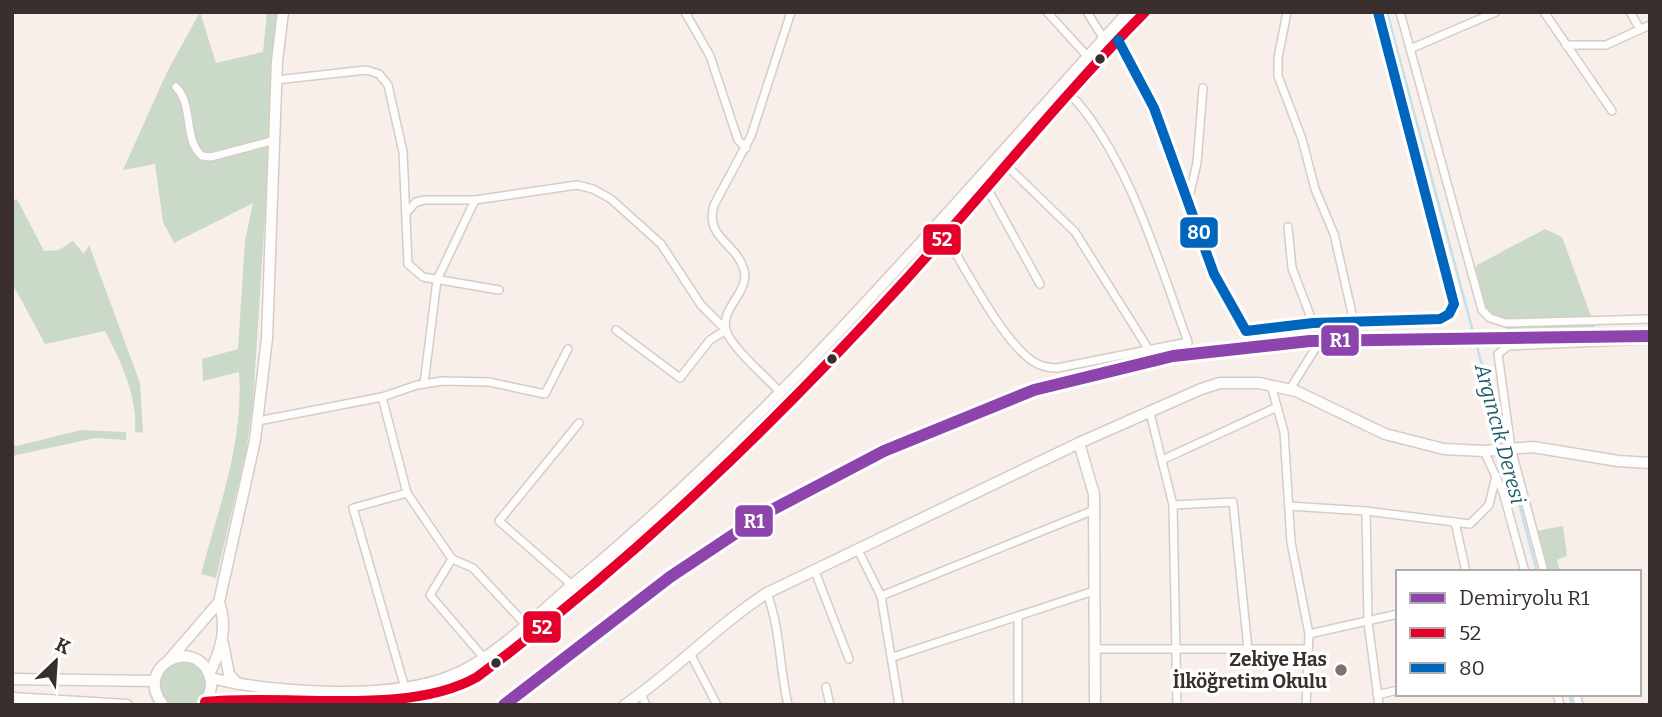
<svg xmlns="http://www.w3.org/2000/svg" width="1662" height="717" viewBox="0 0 1662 717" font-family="Bitter,serif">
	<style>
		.green { fill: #cbd9c9 }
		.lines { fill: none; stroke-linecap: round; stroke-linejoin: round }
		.stream { stroke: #c1e0e8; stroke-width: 2.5 }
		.street-tunnel { stroke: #d2c9c5; stroke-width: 7; stroke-dasharray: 7 3.5; stroke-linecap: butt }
		.street-casing { stroke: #d5ccc9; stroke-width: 10 }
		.secondary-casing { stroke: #d5ccc9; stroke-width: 13 }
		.street { stroke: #fefdfc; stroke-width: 7 }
		.secondary { stroke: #fefdfc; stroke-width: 10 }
		.bus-1-casing { stroke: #fff; stroke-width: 16 }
		.bus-2-casing { stroke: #fff; stroke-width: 16 }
		.bus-1 { stroke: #e4002b; stroke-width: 10 }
		.bus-2 { stroke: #0065bd; stroke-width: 10 }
		.rail-1-casing { stroke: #fff; stroke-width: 18 }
		.rail-1 { stroke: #8e44ad; stroke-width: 12 }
		.bus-dot { fill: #39302d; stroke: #fff; stroke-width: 2.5 }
		.poi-dot { fill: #7c7370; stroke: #fff; stroke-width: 2.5 }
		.labels { text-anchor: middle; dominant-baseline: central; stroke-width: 7; stroke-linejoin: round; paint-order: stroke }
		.poi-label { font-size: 19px; font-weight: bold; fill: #39302d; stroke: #fff; text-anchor: end }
		.water-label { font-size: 21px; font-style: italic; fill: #1d5d6b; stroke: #fff }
		.line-badge { stroke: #fff; stroke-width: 2.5 }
		.badge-label { font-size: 19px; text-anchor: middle; font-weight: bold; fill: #fff }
	</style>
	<rect width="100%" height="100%" fill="#f8efeb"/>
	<g class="green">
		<path d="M200,12L216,63L263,52L267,12H278L253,403L246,452L216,578L201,574C219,506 244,443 239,372L203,381L202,359L238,349L245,241L253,203L174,243L163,222L155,164L123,170L167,72Z"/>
		<path d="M17,199L44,251L59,250L73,241L84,254L89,245L140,383L143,433L135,432C138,398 121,361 105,331L45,344L12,283V201Z"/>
		<polygon points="1545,229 1562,237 1595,327 1507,329 1486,319 1473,274 1477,265"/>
		<polygon points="81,430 126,432 126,440 95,438 12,456 12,444 17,446"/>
		<polygon points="1563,526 1567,556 1557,560 1560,572 1548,572 1536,531"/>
		<circle cx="183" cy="684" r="23"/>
	</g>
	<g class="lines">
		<g class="stream">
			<polyline points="1387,12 1504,447"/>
			<polyline points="1506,453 1537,572"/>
			<polyline points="1569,694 1572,705"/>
		</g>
		<polyline class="street-tunnel" points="1313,323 1315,349"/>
		<defs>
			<g id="street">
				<polyline points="685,12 710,56 738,140 746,148"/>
				<polyline points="1047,12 1088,57"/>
				<polyline points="1087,12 1104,39"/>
				<polyline points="1287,12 1278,58 1278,76 1302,139 1315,189 1334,234 1354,322"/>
				<polyline points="1400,12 1482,310 1490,318 1506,323 1650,319"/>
				<polyline points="1544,12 1612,111"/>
				<polyline points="1630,12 1640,29"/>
				<polyline points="1118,40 1154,108 1214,274 1246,331 1313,323 1440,319 1449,314 1454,304 1378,12"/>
				<polyline points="1566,45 1606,45 1650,25"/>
				<polyline points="1410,49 1496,12"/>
				<polyline points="276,80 366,70 379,74 388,85 403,152 408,264 423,277 499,290"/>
				<path d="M176,87C194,105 183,140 202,156L211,157L275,140"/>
				<polyline points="1006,165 1075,232 1149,350"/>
				<polyline points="987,188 1040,284"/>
				<polyline points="1188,201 1197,163 1203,88"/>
				<polyline points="408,211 416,202 425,200 475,200 577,185 593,189 611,199 661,244 701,305 726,330 710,340 680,378 616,330"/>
				<polyline points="1288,227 1292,268 1313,323"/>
				<path d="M945,236C967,270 1000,337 1031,360C1039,366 1048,368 1057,368L1188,342C1159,263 1128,155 1070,94"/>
				<polyline points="424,384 437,280 475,200"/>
				<polyline points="1271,385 1284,432 1291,542 1309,634 1306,705"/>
				<polyline points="1290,389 1315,349"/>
				<path d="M779,391C767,378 730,346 726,330C720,308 750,292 744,270C737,243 704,238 714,205L751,136L791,12"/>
				<polyline points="382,397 407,493 452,559 473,568 525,624"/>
				<polyline points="1150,413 1173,505 1177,705"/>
				<polyline points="258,421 382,397 417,385 443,381 489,382 545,394 568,349"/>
				<polyline points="1484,451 1503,492 1525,572"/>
				<polyline points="1162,460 1277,407"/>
				<polyline points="1173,505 1233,502 1248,649"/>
				<polyline points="1289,506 1366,511 1470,524 1489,505 1496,476"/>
				<polyline points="1366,511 1368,622 1379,705"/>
				<polyline points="1455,522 1466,572"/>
				<polyline points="858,550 881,596 899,705"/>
				<polyline points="452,559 430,595 484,658"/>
				<polyline points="814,569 849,659"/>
				<polyline points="1544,572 1511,448 1498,354 1508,346 1650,340"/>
				<polyline points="572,585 499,521 579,423"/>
				<path d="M767,593C781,632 779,666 788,705"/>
				<polyline points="881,596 1094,510"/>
				<polyline points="1309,634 1398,614"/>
				<polyline points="1094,649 1308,649"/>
				<polyline points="691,655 717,705"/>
				<polyline points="893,657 1094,591"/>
				<polyline points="826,687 830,705"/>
				<polyline points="405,688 353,508 407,493"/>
				<polyline points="641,694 646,705"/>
				<polyline points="1557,694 1560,705"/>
				<polyline points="1576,694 1579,705"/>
				<polyline points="1377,695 1398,690"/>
				<polyline points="1018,705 1018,616"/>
			</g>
			<g id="secondary">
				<polyline points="1079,443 1094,494 1095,705"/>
				<polyline points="223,644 229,674 238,684"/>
				<polyline points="169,660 219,602 255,440 267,338 277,61 283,12"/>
				<path d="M209,674C221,651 228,628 219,602"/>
				<path d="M210,678C274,693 392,701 453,675C496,658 545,607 582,577C783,409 952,206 1128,12"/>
				<polyline points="12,679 155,681"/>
				<polyline points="12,698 127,705"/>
				<path d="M205,702C287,693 407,717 477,677C632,562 771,427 901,285C983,195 1059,99 1145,12"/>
				<path d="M163,705C133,668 192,635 209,674C214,685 210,695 203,704"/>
				<path d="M625,705C675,671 716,626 767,593L1079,443L1201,389L1220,383H1259L1296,391L1385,434L1444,449L1484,451L1533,447L1618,461L1650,463"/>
			</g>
		</defs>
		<use href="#street" class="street-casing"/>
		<use href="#secondary" class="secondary-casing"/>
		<use href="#street" class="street"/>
		<use href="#secondary" class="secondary"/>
		<defs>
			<path id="bus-1" d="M205,702C287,693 407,717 477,677C632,562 771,427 901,285C983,195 1059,99 1145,12"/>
			<polyline id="bus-2" points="1118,40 1154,108 1214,274 1246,331 1313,323 1440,319 1449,314 1454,304 1378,12"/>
		</defs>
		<use href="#bus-1" class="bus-1-casing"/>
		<use href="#bus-2" class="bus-2-casing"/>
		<use href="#bus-1" class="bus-1"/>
		<use href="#bus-2" class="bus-2"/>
		<defs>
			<polyline id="rail-1" points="504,705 670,577 766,513 884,451 1034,390 1173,356 1310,341 1650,336"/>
		</defs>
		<use href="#rail-1" class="rail-1-casing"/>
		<use href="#rail-1" class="rail-1"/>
	</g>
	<g class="bus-dot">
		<circle cx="1100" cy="59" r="6"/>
		<circle cx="832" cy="359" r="6"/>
		<circle cx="496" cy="663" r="6"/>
	</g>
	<circle class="poi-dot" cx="1341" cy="670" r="7"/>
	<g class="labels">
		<g class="poi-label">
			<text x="1327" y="659">Zekiye Has<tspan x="1327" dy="22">İlköğretim Okulu</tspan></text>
		</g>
		<g class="water-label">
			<text transform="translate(1500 434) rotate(75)">Argıncık Deresi</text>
		</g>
	</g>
	<g class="line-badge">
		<rect x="1179" y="216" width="40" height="33" rx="7" fill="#0065bd"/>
		<rect x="922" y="223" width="40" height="33" rx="7" fill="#e4002b"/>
		<rect x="1320" y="324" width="40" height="33" rx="7" fill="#8e44ad"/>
		<rect x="734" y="504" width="40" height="34" rx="7" fill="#8e44ad"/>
		<rect x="522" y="610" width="40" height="34" rx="7" fill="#e4002b"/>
	</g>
	<g class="badge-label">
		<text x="1199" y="239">80</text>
		<text x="942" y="246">52</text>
		<text x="1340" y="347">R1</text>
		<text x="754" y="528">R1</text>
		<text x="542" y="634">52</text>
	</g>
	<rect width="1662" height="717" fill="none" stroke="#39302d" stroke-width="28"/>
	<rect x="1396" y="570" width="245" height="126" fill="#ffffff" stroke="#b0acab" stroke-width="2"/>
	<rect x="1410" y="593" width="35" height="10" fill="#8e44ad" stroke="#b0acab" stroke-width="2"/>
	<text x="1459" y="605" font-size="21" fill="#39302d">Demiryolu R1</text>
	<rect x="1410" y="628" width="35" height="10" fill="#e4002b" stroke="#b0acab" stroke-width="2"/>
	<text x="1459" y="640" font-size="21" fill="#39302d">52</text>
	<rect x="1410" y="663" width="35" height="10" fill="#0065bd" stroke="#b0acab" stroke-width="2"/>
	<text x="1459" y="675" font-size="21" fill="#39302d">80</text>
	<g transform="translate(56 661) rotate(25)" stroke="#ffffff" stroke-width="5" paint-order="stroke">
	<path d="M0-5L12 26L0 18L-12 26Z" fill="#39302d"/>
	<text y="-10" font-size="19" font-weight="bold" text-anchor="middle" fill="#39302d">K</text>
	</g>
</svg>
